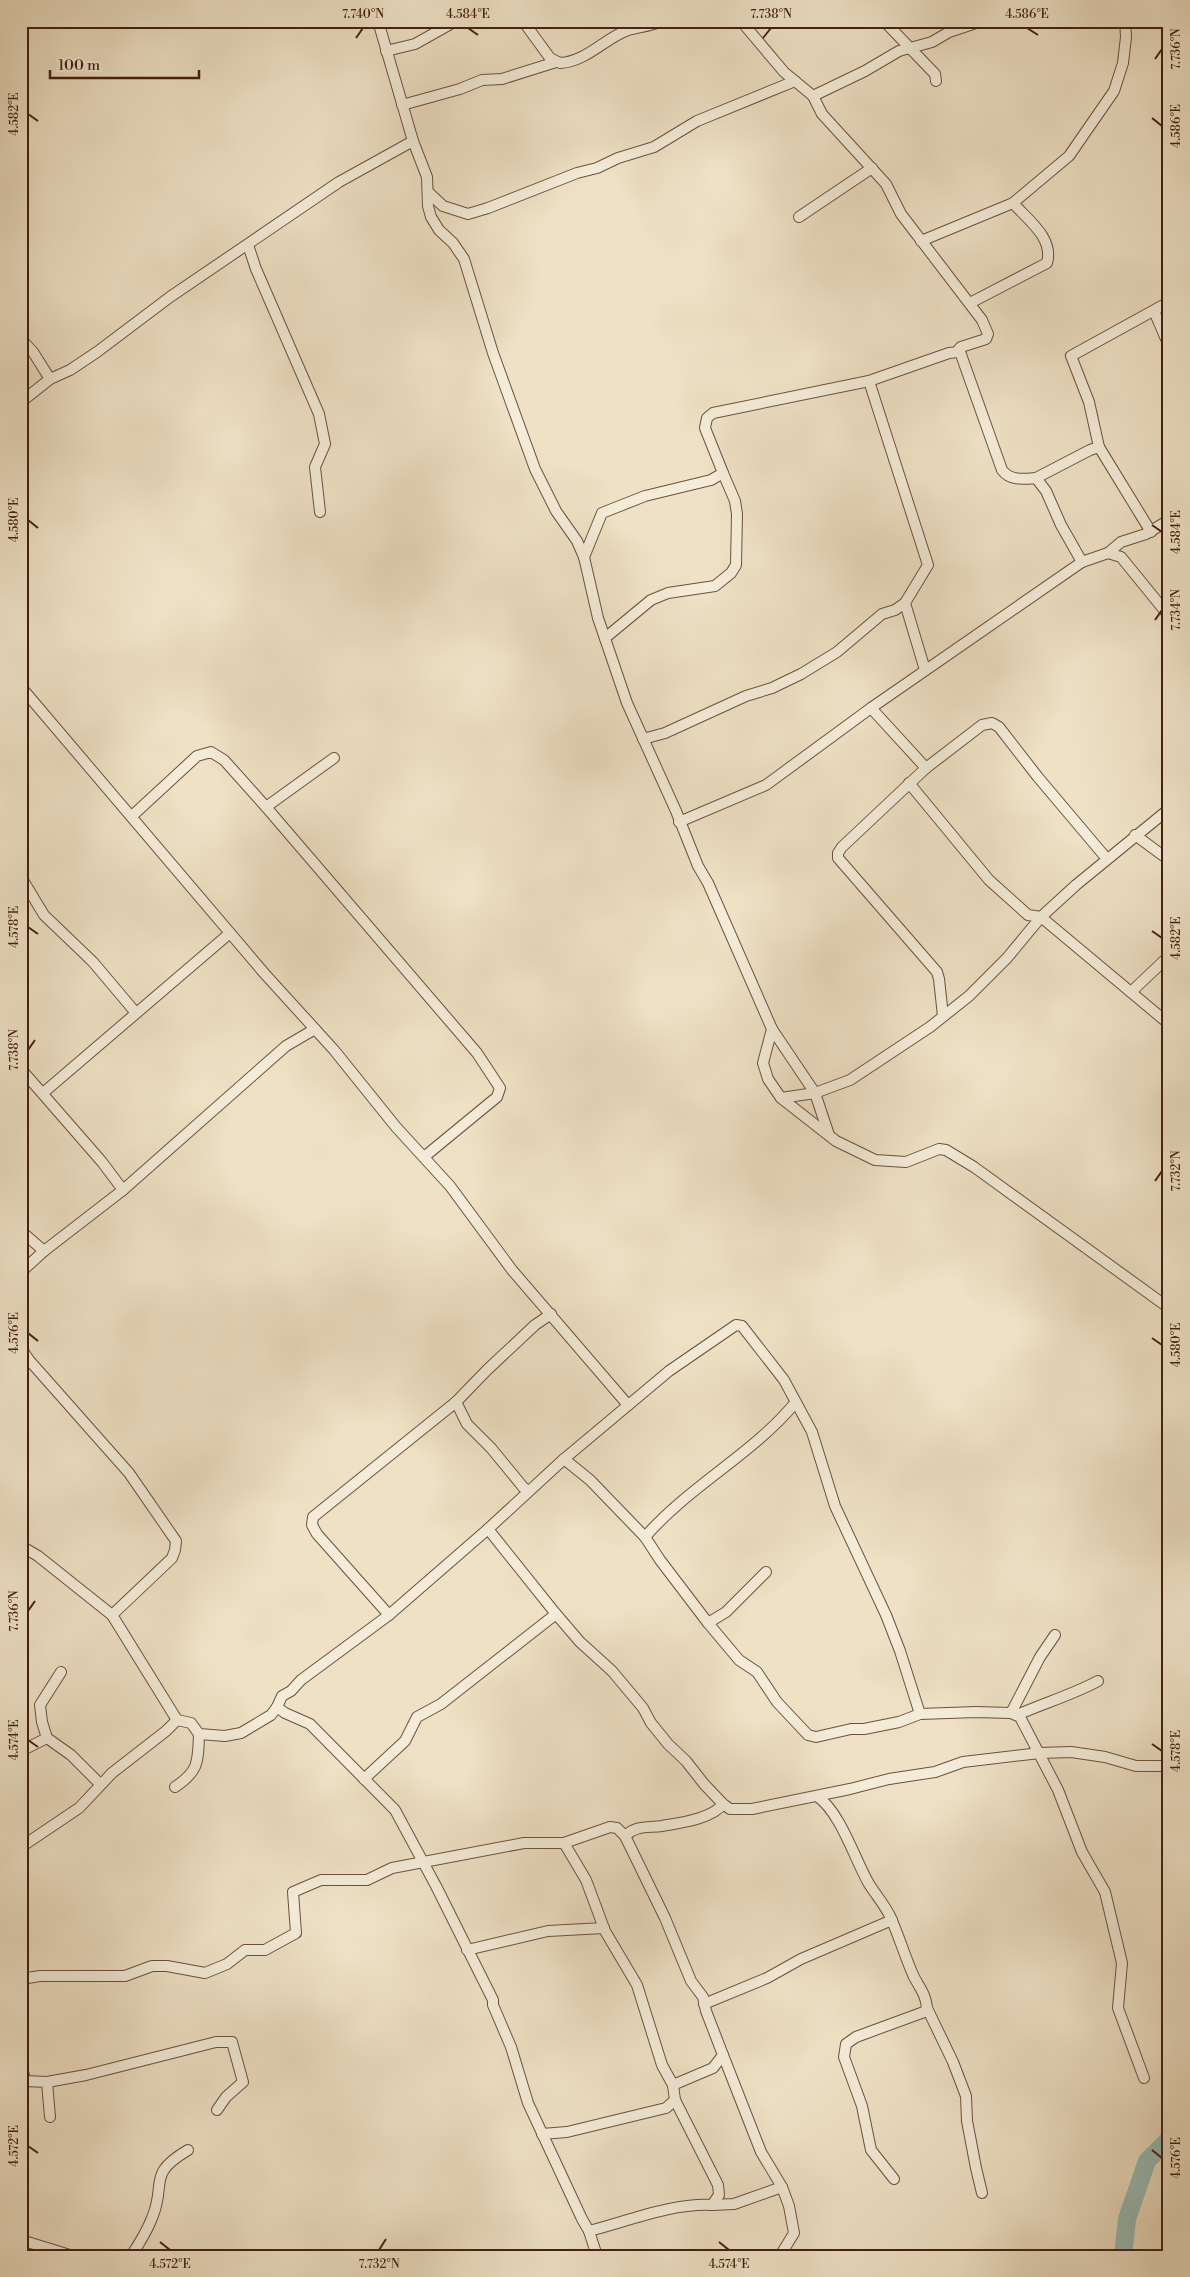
<svg xmlns="http://www.w3.org/2000/svg" width="1190" height="2277" viewBox="0 0 1190 2277" font-family="'Libre Bodoni',serif">
	<style>
		.lines { fill: none; stroke-linecap: round; stroke-linejoin: round }
		.river { stroke: #99bdb7; stroke-width: 18 }
		.minor-casing { stroke: #6d503d; stroke-width: 12 }
		.minor { stroke: #f4ecd9; stroke-width: 10 }
		.ticks { fill: none; stroke: #421f10; stroke-width: 2 }
		.neatline { fill: none; stroke: #421f10; stroke-width: 2 }
		.ticks-label { font-size: 12px; text-anchor: middle; fill: #421f10 }
	</style>
	<rect width="100%" height="100%" fill="#eee1c5"/>
	<filter id="stains"><feTurbulence type="fractalNoise" baseFrequency=".004" numOctaves="4"/><feColorMatrix values="0 0 0 0 .2 0 0 0 0 .09 0 0 0 0 .02 0 0 0 .5 -.17"/></filter>
	<radialGradient id="worn" r=".72"><stop offset=".6" stop-color="#630" stop-opacity="0"/><stop offset="1" stop-color="#630" stop-opacity=".3"/></radialGradient>
	<g class="lines">
		<polyline class="river" points="1123,2256 1127,2219 1147,2161 1169,2139"/>
		<defs>
			<g id="minor">
				<polyline points="378,21 413,141 427,177 428,206 431,217 439,230 453,243 464,259 493,353 535,469 556,511 577,541 584,557 598,618 627,703 676,811 698,866 708,883 772,1029 763,1063 768,1079 781,1098 836,1141 875,1160 906,1162 939,1149 946,1150 974,1167 1169,1308"/>
				<path d="M523,21L550,58L560,63C586,62 605,38 628,30C639,27 651,26 662,21"/>
				<polyline points="741,21 784,72 813,96 865,71 899,51 932,42 949,32 982,21"/>
				<polyline points="884,21 935,74 936,81"/>
				<polyline points="386,51 415,44 456,21"/>
				<path d="M813,96L822,114L886,184L901,214L982,320L988,334L986,339L961,347L959,349L1002,470C1010,481 1024,479 1036,478L1046,491L1061,525L1082,562L1108,553L1121,557L1169,616"/>
				<polyline points="402,105 460,89 482,80 502,79 556,62"/>
				<polyline points="428,192 443,206 468,214 488,208 577,173 597,168 618,158 654,147 697,121 795,81"/>
				<polyline points="799,217 872,168"/>
				<polyline points="921,241 1013,203 1069,156 1114,91 1123,63 1126,37 1125,21"/>
				<polyline points="248,245 256,269 319,414 325,444 315,467 320,512"/>
				<path d="M970,303L1047,263C1054,238 1028,220 1013,203"/>
				<polyline points="1154,311 1169,346"/>
				<polyline points="21,339 33,352 50,379"/>
				<polyline points="869,381 928,565 905,603 925,670"/>
				<polyline points="21,402 50,379 70,370 97,352 170,297 339,182 413,141"/>
				<polyline points="1036,478 1090,450 1099,447"/>
				<polyline points="1151,532 1099,447 1089,402 1071,356 1169,302"/>
				<polyline points="1108,553 1121,542 1146,534 1169,520"/>
				<polyline points="584,557 602,513 645,496 711,480 723,473 705,428 707,418 713,413 869,381 949,353 958,352 959,349"/>
				<polyline points="605,638 651,600 668,593 715,586 731,573 736,565 737,514 735,501 723,473"/>
				<polyline points="21,687 264,973 334,1050 396,1127 450,1186 512,1270 628,1405"/>
				<polyline points="871,708 926,768 982,725 992,723 999,727 1037,776 1107,859"/>
				<polyline points="643,739 665,733 746,696 772,688 801,674 837,652 882,614 895,610 905,603"/>
				<polyline points="926,768 842,847 838,853 838,858 937,972 939,979 943,1016"/>
				<polyline points="909,783 989,880 1028,915 1041,917 1169,1024"/>
				<polyline points="266,807 334,758"/>
				<polyline points="132,816 197,756 211,752 224,760 266,807 477,1053 500,1088 497,1097 424,1157"/>
				<polyline points="679,822 766,785 871,708 1082,562"/>
				<polyline points="1135,835 1169,860"/>
				<polyline points="21,877 44,915 93,962 136,1013"/>
				<polyline points="1131,992 1169,956"/>
				<polyline points="772,1029 815,1093 829,1135"/>
				<polyline points="21,1069 102,1162 123,1190"/>
				<polyline points="43,1093 230,933"/>
				<polyline points="781,1098 815,1093 850,1080 930,1027 969,996 1007,958 1041,917 1076,885 1169,809"/>
				<polyline points="21,1231 44,1251"/>
				<polyline points="21,1272 44,1251 123,1190 286,1046 315,1029"/>
				<polyline points="21,1348 29,1360 129,1473 176,1541 175,1550 172,1558 112,1615"/>
				<polyline points="456,1402 467,1424 491,1448 523,1487 528,1491"/>
				<polyline points="564,1459 590,1480 645,1537 660,1560 708,1623 739,1660 757,1672 777,1702 808,1735 816,1737 851,1729 864,1729 899,1722 920,1714 976,1712 1011,1713 1020,1717 1058,1790 1082,1852 1105,1892 1122,1963 1118,2008 1144,2078"/>
				<polyline points="488,1529 556,1614 580,1642 612,1671 643,1708 651,1723 668,1744 686,1761 704,1784 723,1804 730,1809 752,1809 850,1789 889,1779 935,1772 963,1762 1040,1753 1071,1752 1105,1757 1136,1766 1169,1766"/>
				<path d="M645,1537C689,1486 753,1454 795,1403"/>
				<polyline points="21,1546 38,1556 112,1615 177,1720"/>
				<polyline points="389,1615 317,1534 312,1525 313,1517 456,1402 487,1370 535,1325 551,1314"/>
				<polyline points="708,1623 726,1612 766,1572"/>
				<polyline points="61,1672 40,1705 42,1722 47,1738 71,1755 100,1784"/>
				<polyline points="277,1707 285,1713 310,1724 395,1810 436,1886 493,2000 493,2005 511,2047 528,2103 582,2219 589,2231 597,2256"/>
				<polyline points="1011,1713 1040,1657 1055,1635"/>
				<path d="M1017,1715C1044,1703 1072,1695 1098,1681"/>
				<polyline points="21,1751 47,1738"/>
				<polyline points="364,1779 405,1741 417,1717 441,1704 556,1614"/>
				<path d="M175,1787C199,1771 198,1762 199,1734"/>
				<path d="M817,1796C841,1813 854,1858 869,1884C876,1895 884,1904 890,1916C899,1936 905,1957 914,1977C920,1988 926,1995 927,2008L924,2012L856,2037L846,2044L844,2057L862,2106L871,2150L894,2179"/>
				<path d="M625,1836C636,1825 648,1828 662,1826C679,1823 712,1819 723,1804"/>
				<polyline points="564,1843 610,1827 617,1828 625,1836 665,1918 691,1981 703,1997 706,2011 723,2055 713,2068 673,2085"/>
				<polyline points="21,1847 79,1808 112,1773 166,1731 177,1720 191,1723 199,1734 225,1736 241,1733 271,1715 277,1707 282,1696 291,1691 301,1680 389,1615 488,1529 564,1459 669,1371 736,1325 742,1326 784,1380 812,1432 835,1506 886,1615 900,1651 920,1714"/>
				<polyline points="467,1950 548,1931 604,1928"/>
				<polyline points="21,1979 40,1976 125,1976 152,1966 167,1966 205,1973 227,1964 245,1950 265,1950 296,1933 293,1892 321,1880 367,1880 392,1868 524,1843 564,1843 586,1880 605,1931 637,1985 662,2065 673,2085 675,2100 666,2108 567,2132 542,2134"/>
				<polyline points="704,2004 767,1978 801,1959 892,1920"/>
				<polyline points="927,2008 953,2062 966,2096 967,2121 976,2168 982,2193"/>
				<polyline points="723,2055 761,2152 782,2187 789,2206 794,2233 780,2256"/>
				<polyline points="21,2062 25,2081"/>
				<polyline points="47,2082 86,2075 216,2042 232,2042 243,2082 226,2097 217,2110"/>
				<polyline points="21,2083 25,2081 47,2082 50,2117"/>
				<polyline points="712,2205 734,2204 782,2187"/>
				<path d="M589,2231C628,2221 672,2203 712,2205L719,2195L718,2185L675,2100"/>
				<polyline points="21,2240 73,2256"/>
				<path d="M131,2256C139,2244 147,2231 152,2218C167,2182 146,2175 188,2150"/>
			</g>
		</defs>
		<use href="#minor" class="minor-casing"/>
		<use href="#minor" class="minor"/>
	</g>
	<path class="ticks" d="M468,28L478,35M1027,28L1038,35M356,38L363,28M763,38L771,28M1155,59L1162,49M28,114L38,121M1152,118L1162,126M28,520L38,528M1152,525L1162,532M1155,620L1162,610M28,927L38,934M1152,931L1162,938M28,1050L35,1040M1155,1181L1162,1171M28,1333L38,1341M1152,1338L1162,1345M28,1611L35,1601M28,1740L38,1747M1152,1744L1162,1751M28,2146L38,2153M1152,2150L1162,2158M160,2242L170,2250M719,2242L729,2250M379,2250L386,2239"/>
	<rect width="1190" height="2277" fill="none" stroke="#eee1c5" stroke-width="55"/>
	<path d="M50 70v8h149v-8" fill="none" stroke="#421f10" stroke-width="2.5"/>
	<text x="58" y="70" font-size="15" fill="#421f10" stroke="#f4ecd9" stroke-width="4" paint-order="stroke">100 m</text>
	<rect x="28" y="28" width="1134" height="2222" class="neatline"/>
	<g class="ticks-label">
		<text x="363" y="18">7.740°N</text>
		<text x="468" y="18">4.584°E</text>
		<text x="771" y="18">7.738°N</text>
		<text x="1027" y="18">4.586°E</text>
		<text transform="translate(1176 49) rotate(-90)" y="4">7.736°N</text>
		<text transform="translate(14 114) rotate(-90)" y="4">4.582°E</text>
		<text transform="translate(1176 126) rotate(-90)" y="4">4.586°E</text>
		<text transform="translate(14 520) rotate(-90)" y="4">4.580°E</text>
		<text transform="translate(1176 532) rotate(-90)" y="4">4.584°E</text>
		<text transform="translate(1176 610) rotate(-90)" y="4">7.734°N</text>
		<text transform="translate(14 927) rotate(-90)" y="4">4.578°E</text>
		<text transform="translate(1176 938) rotate(-90)" y="4">4.582°E</text>
		<text transform="translate(14 1050) rotate(-90)" y="4">7.738°N</text>
		<text transform="translate(1176 1171) rotate(-90)" y="4">7.732°N</text>
		<text transform="translate(14 1333) rotate(-90)" y="4">4.576°E</text>
		<text transform="translate(1176 1345) rotate(-90)" y="4">4.580°E</text>
		<text transform="translate(14 1611) rotate(-90)" y="4">7.736°N</text>
		<text transform="translate(14 1740) rotate(-90)" y="4">4.574°E</text>
		<text transform="translate(1176 1751) rotate(-90)" y="4">4.578°E</text>
		<text transform="translate(14 2146) rotate(-90)" y="4">4.572°E</text>
		<text transform="translate(1176 2158) rotate(-90)" y="4">4.576°E</text>
		<text x="170" y="2268">4.572°E</text>
		<text x="379" y="2268">7.732°N</text>
		<text x="729" y="2268">4.574°E</text>
	</g>
	<rect width="100%" height="100%" filter="url(#stains)"/>
	<rect width="100%" height="100%" fill="url(#worn)"/>
</svg>
